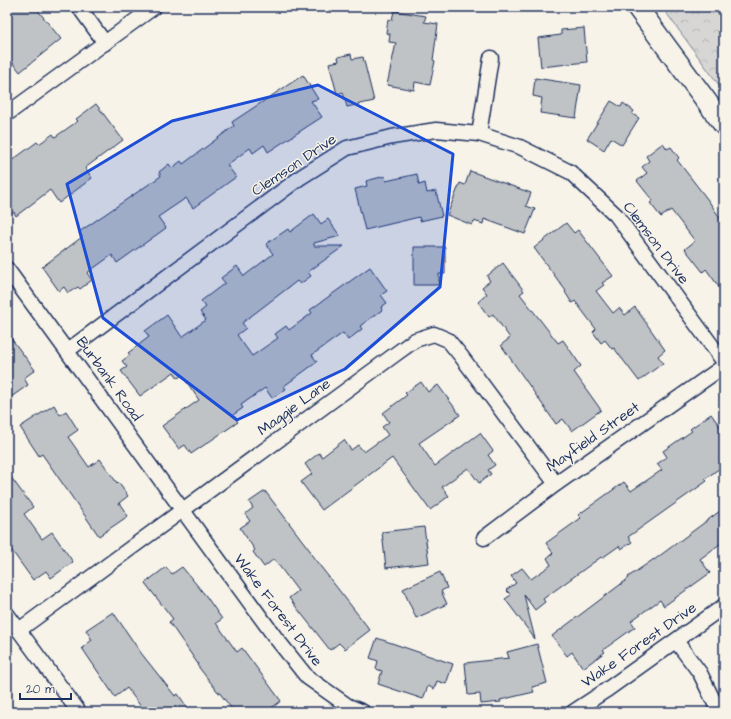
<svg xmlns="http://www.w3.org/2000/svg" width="731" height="719" viewBox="0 0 731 719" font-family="'Architects Daughter',sans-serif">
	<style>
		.forest { fill: url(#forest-crowns); stroke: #798299 }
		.building { fill: #c0c3c5; stroke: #1b2f5e }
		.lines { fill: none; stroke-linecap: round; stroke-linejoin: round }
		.street-casing { stroke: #1b2f5e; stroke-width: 17 }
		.secondary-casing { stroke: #1b2f5e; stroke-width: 23 }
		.street { stroke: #f7f3e8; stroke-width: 14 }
		.secondary { stroke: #f7f3e8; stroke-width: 20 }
		.marked { fill: #1d4ed8; fill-opacity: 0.2; stroke: #1d4ed8; stroke-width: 3; stroke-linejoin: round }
		.labels { text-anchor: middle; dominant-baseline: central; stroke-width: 3; stroke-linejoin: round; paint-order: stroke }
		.street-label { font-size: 15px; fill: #1b2f5e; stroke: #f7f3e8 }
	</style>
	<defs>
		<pattern id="forest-crowns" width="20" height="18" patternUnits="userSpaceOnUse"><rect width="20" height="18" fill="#d7d6d4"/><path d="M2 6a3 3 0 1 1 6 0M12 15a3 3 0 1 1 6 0" fill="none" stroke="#b8b8b8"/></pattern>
	</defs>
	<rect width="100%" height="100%" fill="#f7f3e8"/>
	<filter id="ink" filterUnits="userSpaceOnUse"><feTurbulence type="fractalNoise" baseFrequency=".025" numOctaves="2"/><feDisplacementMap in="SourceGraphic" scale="8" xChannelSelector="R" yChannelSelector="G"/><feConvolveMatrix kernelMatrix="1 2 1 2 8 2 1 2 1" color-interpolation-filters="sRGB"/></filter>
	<g filter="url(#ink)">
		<polygon class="forest" points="662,7 724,7 724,92"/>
		<g class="building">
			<polygon points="7,7 35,7 61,39 20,72 7,55"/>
			<polygon points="394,11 426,16 424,22 438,24 433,60 435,61 430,85 415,82 414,90 387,85 396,43 389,42 390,34 386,33 388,19 392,20"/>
			<polygon points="584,28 587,62 541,67 538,38 561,35 561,30"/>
			<polygon points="351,54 352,59 363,57 374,101 347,107 343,92 337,94 329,63 339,61 338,57"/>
			<polygon points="303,75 318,99 311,101 322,117 268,152 264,145 253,153 250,148 227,165 236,177 193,208 186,198 158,217 166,228 117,263 112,255 87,273 92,280 80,289 78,287 68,293 64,287 59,291 42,267 82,237 79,232 161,176 159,172 169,164 172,168 181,161 183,164 234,126 232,122"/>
			<polygon points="535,78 581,85 576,118 540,113 542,98 533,96"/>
			<polygon points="611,101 621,107 623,103 634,111 632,114 639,118 622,145 611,138 604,150 587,139"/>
			<polygon points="96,104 123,140 85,168 92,178 59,203 50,190 16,216 14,212 7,217 7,164 37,142 39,144 53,134 55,137 78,121 76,119"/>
			<polygon points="663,143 667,149 671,147 679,158 677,160 708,200 724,224 724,294 706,269 703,272 685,249 695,241 671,210 661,217 650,203 653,201 637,181 647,173 642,167 649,161 646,156"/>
			<polygon points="470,171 531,193 526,206 535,209 525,234 484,219 483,224 474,221 472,225 447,215 460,183 465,185"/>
			<polygon points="417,174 419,185 425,183 427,193 436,191 442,216 420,221 419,217 365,230 355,189 367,186 366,181 385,176 386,181"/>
			<polygon points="314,214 321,224 328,219 340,236 314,243 314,246 344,246 308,272 311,276 300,284 297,281 242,323 246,328 237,335 252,356 278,338 275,334 286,326 289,330 312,313 310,310 370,267 387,291 381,295 387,303 381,307 382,310 360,326 362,329 348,340 343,333 312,355 317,362 284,386 286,389 272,398 265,388 241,405 243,408 233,415 238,422 191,454 185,445 179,449 162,426 199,400 182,375 178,378 174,372 140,396 121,371 127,367 122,361 130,355 128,353 149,337 145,331 167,315 182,337 206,320 200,312 206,307 201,301 225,283 221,278 237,266 244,276 273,254 266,244 288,229 290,232"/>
			<polygon points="566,223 574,233 578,230 613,276 602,283 604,285 596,291 613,313 619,308 625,315 635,307 665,350 658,356 663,363 639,381 614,348 612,349 605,340 601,343 593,332 596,329 575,301 572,303 565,292 566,291 534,248"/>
			<polygon points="414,247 445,247 445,274 439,274 439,285 414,285"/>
			<polygon points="503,263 524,291 520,294 558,343 563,340 581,366 574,372 601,410 572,431 563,419 556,424 501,345 510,338 493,314 489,317 478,302 487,294 482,287 490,281 487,276"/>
			<polygon points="7,333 35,370 24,378 28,385 7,400"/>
			<polygon points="421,382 428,392 438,385 460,415 419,443 435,466 480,433 493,451 488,455 495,465 488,470 491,474 479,483 468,468 442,487 449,496 430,510 392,458 322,510 301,482 312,474 305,464 319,453 322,457 344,440 351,450 358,445 364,452 388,435 382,427 389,422 383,413 407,395 405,393"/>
			<polygon points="54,405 60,415 66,411 78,430 68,437 89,467 100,459 117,483 118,482 128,496 119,503 128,516 99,536 42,454 39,456 20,427"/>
			<polygon points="711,414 724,432 724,465 705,479 707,481 628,537 632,542 621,549 619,546 602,558 601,557 543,599 545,602 535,610 524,595 535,639 505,599 511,595 506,590 516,583 511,576 522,568 531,579 551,565 547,558 553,553 546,543 581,518 578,515 624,482 631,491 662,470 657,464 667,457 663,451 692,431 690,429"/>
			<polygon points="7,472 33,507 24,514 42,539 52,532 73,562 51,578 46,571 33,580 7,544"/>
			<polygon points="265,491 311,552 310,553 370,630 345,649 339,643 330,650 289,598 298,591 274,559 264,567 253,552 255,550 240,528 250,521 245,514 253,508 249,502"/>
			<polygon points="724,508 724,541 700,559 710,573 664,606 660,600 631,621 635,627 603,650 605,652 583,668 572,652 567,656 552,636 629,578 628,577 654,559 654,560"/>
			<polygon points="424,527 429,563 386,568 382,532"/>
			<polygon points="166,567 172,574 182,567 206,596 222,619 216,623 237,652 242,648 281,701 266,712 234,712 219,692 218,692 197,665 198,664 169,622 173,619 145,583"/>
			<polygon points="440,572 447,588 441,591 447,604 416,618 403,589"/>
			<polygon points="113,612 141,653 175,696 178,694 187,707 180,712 145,712 127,688 115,697 82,648 92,640 86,630"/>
			<polygon points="377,638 453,664 446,684 437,681 434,689 428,686 423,699 378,684 382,671 376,669 378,661 370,658"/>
			<polygon points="537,644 547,683 532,687 534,692 500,700 501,702 481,704 480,694 468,695 465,663 509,658 507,652"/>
		</g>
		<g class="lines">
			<defs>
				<g id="street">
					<polyline points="79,7 105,43"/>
					<polyline points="7,114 154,7"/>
					<polyline points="479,134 491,58"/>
					<polyline points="7,269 275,637 307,677 348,706 363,712"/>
					<polyline points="67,351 301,177 347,148 392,137 436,130 479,134 520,147 570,172 616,215 724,362"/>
					<polyline points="484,538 556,484 724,366"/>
					<polyline points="7,614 79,712"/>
					<polyline points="19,630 397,353 415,340 434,334 448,340 461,356 556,484"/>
					<polyline points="676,641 700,673 719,712"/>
					<polyline points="573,712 605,691 724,606"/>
				</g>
				<polyline id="secondary" points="637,7 724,125"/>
			</defs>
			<use href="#street" class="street-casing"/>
			<use href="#secondary" class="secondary-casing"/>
			<use href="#street" class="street"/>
			<use href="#secondary" class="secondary"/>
		</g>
	</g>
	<path class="marked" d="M318,85L453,154L440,287L345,369L237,420L103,318L67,184L172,121Z"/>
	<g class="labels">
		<g class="street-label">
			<text transform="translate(294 165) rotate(-34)">Clemson Drive</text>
			<text transform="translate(656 243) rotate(53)">Clemson Drive</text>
			<text transform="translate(109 379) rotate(54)">Burbank Road</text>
			<text transform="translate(294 407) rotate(-36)">Maggie Lane</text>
			<text transform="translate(593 437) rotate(-35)">Mayfield Street</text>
			<text transform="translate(278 610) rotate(53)">Wake Forest Drive</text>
			<text transform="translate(639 645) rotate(-35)">Wake Forest Drive</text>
		</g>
	</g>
	<rect width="731" height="719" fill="none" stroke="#f7f3e8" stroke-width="24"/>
	<rect x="12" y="12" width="707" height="695" fill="none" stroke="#1b2f5e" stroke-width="1.5" filter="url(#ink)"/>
	<path d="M20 693v6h51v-6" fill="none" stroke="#1b2f5e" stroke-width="2"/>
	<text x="26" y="693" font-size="12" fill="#1b2f5e" stroke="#f7f3e8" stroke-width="3" paint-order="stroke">20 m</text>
</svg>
